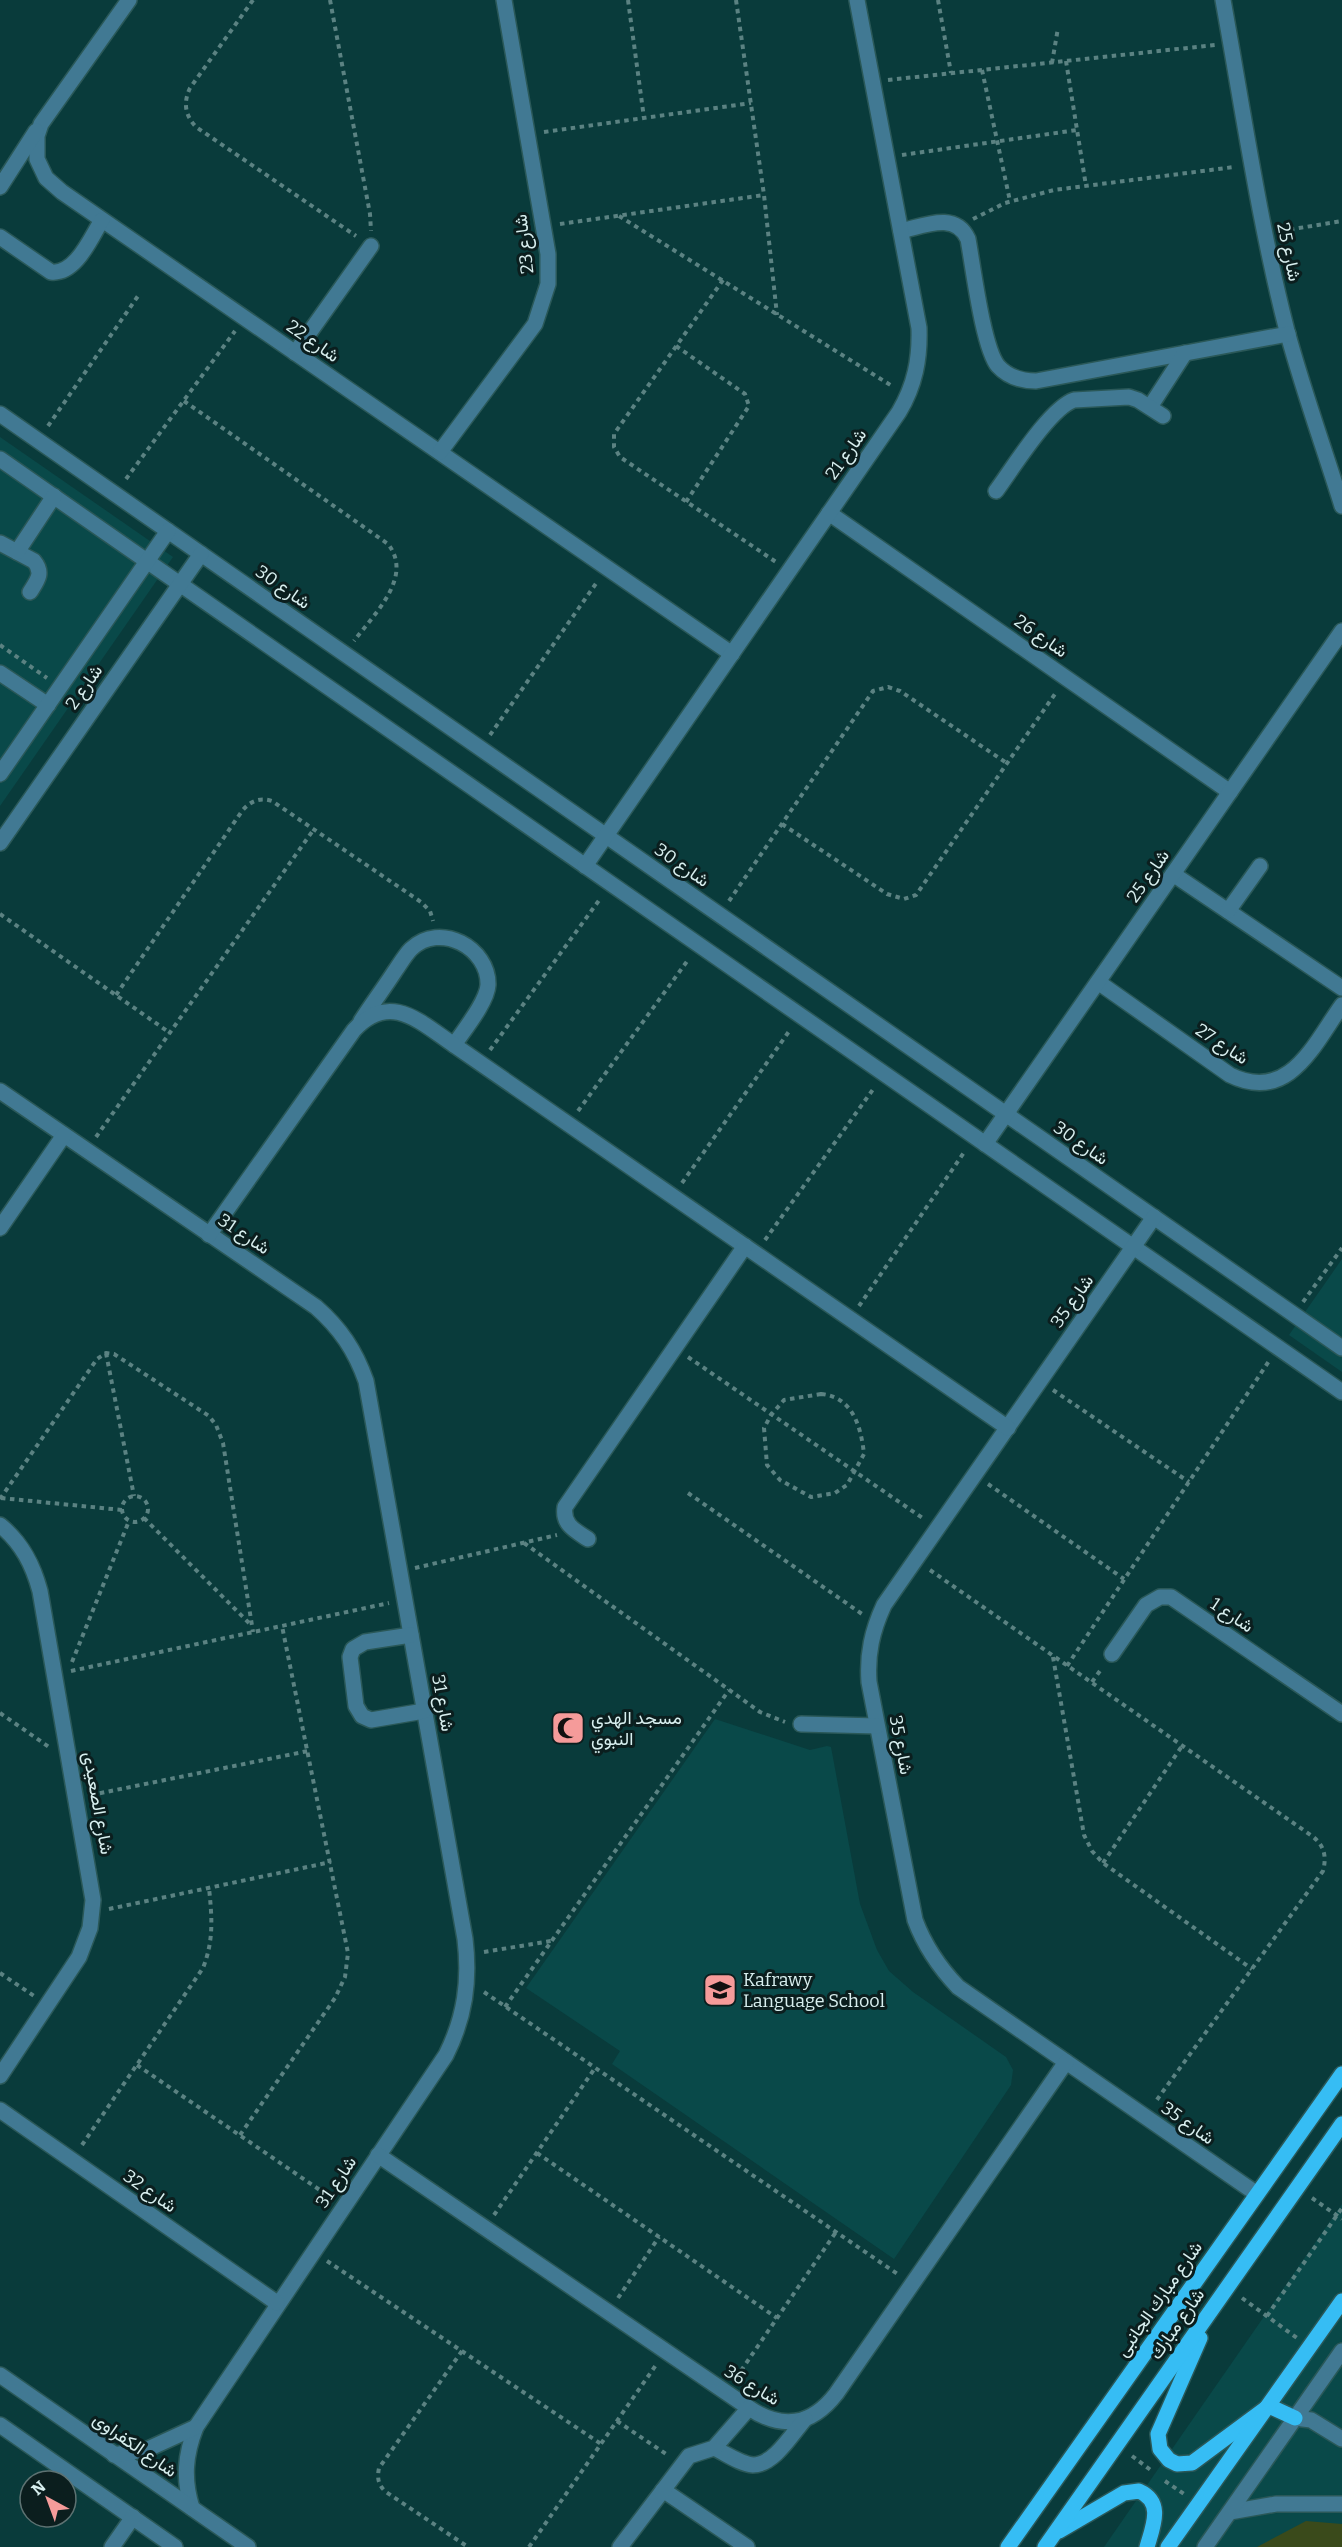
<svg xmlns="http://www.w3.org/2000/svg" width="1342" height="2547" viewBox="0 0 1342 2547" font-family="Bitter,Vazirmatn,serif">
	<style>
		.built { fill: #094949 }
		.green { fill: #3a4a1b }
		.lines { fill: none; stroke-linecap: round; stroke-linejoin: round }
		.minor-casing { stroke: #2a5858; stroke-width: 18 }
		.major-casing { stroke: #2a5858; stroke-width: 18 }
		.path { stroke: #5b8282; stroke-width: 4; stroke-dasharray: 4.5 4.5; stroke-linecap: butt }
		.minor { stroke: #417993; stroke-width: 15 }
		.major { stroke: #36bdf4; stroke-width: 15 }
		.labels { text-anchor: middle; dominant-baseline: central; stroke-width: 6; stroke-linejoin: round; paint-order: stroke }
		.street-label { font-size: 18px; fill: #d8efef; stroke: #0b1e1e }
		.poi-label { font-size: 18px; fill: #d8efef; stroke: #0b1e1e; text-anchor: start }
	</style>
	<rect width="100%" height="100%" fill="#093b3b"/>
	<g class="built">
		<polygon points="0,437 173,557 0,806"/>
		<polygon points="1342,1259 1342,1372 1289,1335"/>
		<polygon points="715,1719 810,1750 827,1746 831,1747 860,1904 877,1950 889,1971 913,1992 1006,2057 1013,2070 1011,2085 894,2259 612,2064 620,2051 526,1988"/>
		<polygon points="1342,2204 1342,2547 1104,2547"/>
	</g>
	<polygon class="green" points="1306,2521 1342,2524 1342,2547 1257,2547"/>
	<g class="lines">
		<defs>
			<g id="minor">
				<polyline points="129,0 41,124 37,136 37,159 46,178 62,192 732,654"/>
				<path d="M1223,0C1243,110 1259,222 1287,331C1303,390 1324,448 1342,506"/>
				<polyline points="0,187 36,131"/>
				<path d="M901,231C924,226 955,211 968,239C973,266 983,348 998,366C1008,377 1021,381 1036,381L1288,334"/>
				<path d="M0,237L51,272C76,275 91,237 102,220"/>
				<polyline points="295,353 371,246"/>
				<polyline points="1150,407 1185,353"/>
				<polyline points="0,414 1342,1348"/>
				<polyline points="440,452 535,324 548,284 548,254 504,0"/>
				<polyline points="0,459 1342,1392"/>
				<path d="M996,491C1013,468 1050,408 1074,400L1129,397L1138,400L1163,416"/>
				<polyline points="829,513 1230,792"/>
				<path d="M0,543L34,561C44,573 37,581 30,592"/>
				<polyline points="17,552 54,496"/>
				<polyline points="0,673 48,705"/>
				<polyline points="0,774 168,531"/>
				<polyline points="0,843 201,554"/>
				<path d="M585,866L899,412C915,385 920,359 919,328L857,0"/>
				<polyline points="1173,874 1342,988"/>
				<polyline points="1228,911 1260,866"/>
				<path d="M1098,982L1230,1075C1289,1104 1314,1044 1342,1005"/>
				<path d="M361,1021C372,1004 384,988 395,971C400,964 405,955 411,949C440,921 489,948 488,985C487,1002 464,1030 454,1045"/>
				<path d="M0,1091L316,1307C340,1328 355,1350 366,1381L465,1939C470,1981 465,2017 446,2055L196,2427C185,2455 183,2479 192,2508"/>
				<polyline points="985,1144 1342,631"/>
				<path d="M1154,1217L884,1605C872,1631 867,1654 869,1682L915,1920C925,1947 939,1967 958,1987L1257,2194"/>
				<polyline points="0,1228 64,1135"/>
				<path d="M209,1235L354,1030C390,991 420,1022 454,1045L1008,1428"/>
				<path d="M0,1525C22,1543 33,1565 40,1591L93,1900L90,1928L79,1957L0,2076"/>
				<path d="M588,1539C576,1531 562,1525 565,1507L745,1246"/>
				<polyline points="411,1635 365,1642 353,1649 350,1657 356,1706 362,1716 371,1720 424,1711"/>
				<polyline points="1112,1654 1146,1605 1160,1597 1171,1597 1342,1714"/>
				<polyline points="801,1724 877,1726"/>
				<polyline points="0,2110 277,2303"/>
				<path d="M378,2155L749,2408C782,2430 811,2426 836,2394L1066,2062"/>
				<polyline points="0,2375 248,2547"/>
				<polyline points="1295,2418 1311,2420 1342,2439"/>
				<polyline points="0,2425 175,2547"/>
				<path d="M714,2448C725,2453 740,2464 753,2465C774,2465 792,2434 805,2419"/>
				<polyline points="114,2455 148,2449 196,2427"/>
				<polyline points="663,2490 747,2547"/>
				<polyline points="1230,2512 1276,2504 1342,2504"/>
				<polyline points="112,2547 133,2517"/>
				<polyline points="620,2547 689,2456 714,2448 749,2408"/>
				<polyline points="1205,2547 1342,2351"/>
			</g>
			<g id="major">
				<polyline points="1200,2338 1158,2434 1160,2449 1169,2460 1177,2464 1192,2463 1269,2406 1295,2418"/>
				<path d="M1059,2531L1124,2493L1139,2491C1164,2502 1153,2526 1147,2547"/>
				<polyline points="1008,2547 1342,2074"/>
				<polyline points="1045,2547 1342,2124"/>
				<polyline points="1168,2547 1342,2301"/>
			</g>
		</defs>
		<use href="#minor" class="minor-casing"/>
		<use href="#major" class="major-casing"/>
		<g class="path">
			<path d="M253,0L190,88C183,103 185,115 196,127L356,236"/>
			<polyline points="330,0 370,214 371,231"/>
			<polyline points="628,0 644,118"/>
			<polyline points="736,0 764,195 777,315"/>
			<polyline points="938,0 951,73"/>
			<polyline points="1066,61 1086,186"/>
			<polyline points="1052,63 1058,28"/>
			<polyline points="982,70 1010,201"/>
			<polyline points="888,80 1215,45"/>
			<polyline points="544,132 751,103"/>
			<polyline points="902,155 1077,130"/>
			<polyline points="619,216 892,386"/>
			<polyline points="973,219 1005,203 1054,190 1234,167"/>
			<polyline points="560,224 764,195"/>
			<polyline points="1281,231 1342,221"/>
			<polyline points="723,280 614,434 614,447 620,457 776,562"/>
			<polyline points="676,346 745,394 749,406 686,502"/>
			<path d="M184,401L388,544C414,577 374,614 354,641"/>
			<polyline points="48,426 138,296"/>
			<polyline points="126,479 235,331"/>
			<polyline points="0,645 47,678"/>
			<polyline points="490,735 597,582"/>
			<polyline points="782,824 887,894 904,899 916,895 1057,691"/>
			<polyline points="729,901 873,691 888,687 900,691 1008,764"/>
			<polyline points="0,914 170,1033"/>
			<path d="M116,995L242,811C250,801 260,797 272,801L421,902L430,911L433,921"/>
			<polyline points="490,1050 600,899"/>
			<polyline points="578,1111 688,960"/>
			<polyline points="96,1137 314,829"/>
			<polyline points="682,1183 790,1030"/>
			<polyline points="765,1240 874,1088"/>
			<polyline points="1303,1302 1342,1248"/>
			<polyline points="859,1306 965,1151"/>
			<polyline points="106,1353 134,1496"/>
			<polyline points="688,1357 924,1519"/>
			<polyline points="1053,1390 1189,1482"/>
			<path d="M821,1394C853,1397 861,1427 864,1454L847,1485L835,1493L811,1497L780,1480L767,1465L764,1428L771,1415L784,1400Z"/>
			<polyline points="988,1484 1124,1579"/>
			<polyline points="688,1493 862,1614"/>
			<circle cx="135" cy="1509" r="13"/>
			<polyline points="1,1498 122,1510"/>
			<polyline points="0,1499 97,1359 106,1353 114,1354 209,1416 216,1425 223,1443 253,1632"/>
			<polyline points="144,1518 250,1624"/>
			<polyline points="524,1543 760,1712 785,1722"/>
			<polyline points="415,1568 557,1535"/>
			<path d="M930,1570L1312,1836C1324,1845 1327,1856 1323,1871L1156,2101"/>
			<polyline points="1053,1657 1084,1835 1092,1851 1103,1863 1252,1969"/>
			<polyline points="72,1662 129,1521"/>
			<polyline points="1067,1666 1269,1361"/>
			<polyline points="71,1671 389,1603"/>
			<polyline points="1092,1682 1102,1668"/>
			<polyline points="0,1713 49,1747"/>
			<polyline points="91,1795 308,1751"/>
			<polyline points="1103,1863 1182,1746"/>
			<polyline points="109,1909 331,1862"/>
			<polyline points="484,1952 551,1941"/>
			<polyline points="0,1973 34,1996"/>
			<polyline points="484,1992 899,2275"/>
			<polyline points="505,2007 729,1690"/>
			<polyline points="137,2065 330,2197"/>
			<polyline points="240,2135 335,1998 345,1977 348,1953 282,1626"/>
			<path d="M82,2145L203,1968C214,1940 212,1917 209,1888"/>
			<polyline points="537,2153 777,2318"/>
			<polyline points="1312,2198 1342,2219"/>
			<polyline points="494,2215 595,2068"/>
			<polyline points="327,2261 601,2444"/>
			<polyline points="618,2298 659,2237"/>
			<polyline points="1242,2298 1297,2338"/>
			<polyline points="1267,2316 1342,2208"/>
			<path d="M462,2351L379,2468C377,2478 378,2485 386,2492L468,2547"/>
			<polyline points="736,2378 836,2232"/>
			<polyline points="617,2421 669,2456"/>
			<polyline points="1132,2456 1152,2471"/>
			<polyline points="1165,2481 1184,2494"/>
			<polyline points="529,2547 656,2365"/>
		</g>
		<use href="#minor" class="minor"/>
		<use href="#major" class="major"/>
	</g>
	<defs>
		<symbol id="mosque-square" viewBox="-11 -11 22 22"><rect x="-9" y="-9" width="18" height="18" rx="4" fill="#f59b9a" stroke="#0b1e1e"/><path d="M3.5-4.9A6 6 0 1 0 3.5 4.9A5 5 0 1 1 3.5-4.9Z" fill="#111"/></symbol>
		<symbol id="school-square" viewBox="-11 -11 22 22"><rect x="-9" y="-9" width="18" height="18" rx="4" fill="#f59b9a" stroke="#0b1e1e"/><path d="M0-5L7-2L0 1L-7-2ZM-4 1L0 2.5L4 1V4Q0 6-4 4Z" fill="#111"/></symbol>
	</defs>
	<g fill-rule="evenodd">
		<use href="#mosque-square" x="549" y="1709" width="38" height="38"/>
		<use href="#school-square" x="701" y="1971" width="38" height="38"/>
	</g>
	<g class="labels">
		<g class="street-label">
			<text transform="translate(524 244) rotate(-97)">شارع 23</text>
			<text transform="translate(1289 252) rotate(78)">شارع 25</text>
			<text transform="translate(313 341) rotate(35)">شارع 22</text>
			<text transform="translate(846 454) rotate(-55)">شارع 21</text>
			<text transform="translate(283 587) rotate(35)">شارع 30</text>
			<text transform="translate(1041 636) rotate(35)">شارع 26</text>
			<text transform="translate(84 687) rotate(-55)">شارع 2</text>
			<text transform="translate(682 865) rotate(35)">شارع 30</text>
			<text transform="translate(1148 876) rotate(-55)">شارع 25</text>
			<text transform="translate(1222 1044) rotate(33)">شارع 27</text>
			<text transform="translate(1081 1143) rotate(35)">شارع 30</text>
			<text transform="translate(244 1234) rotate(34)">شارع 31</text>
			<text transform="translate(1072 1301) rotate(-55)">شارع 35</text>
			<text transform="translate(1232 1615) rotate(34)">شارع 1</text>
			<text transform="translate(443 1703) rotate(80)">شارع 31</text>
			<text transform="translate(901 1745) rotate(79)">شارع 35</text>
			<text transform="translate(98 1803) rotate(80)">شارع الصعيدى</text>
			<text transform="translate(1188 2123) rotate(35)">شارع 35</text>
			<text transform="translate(336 2182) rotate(-56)">شارع 31</text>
			<text transform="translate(150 2191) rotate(35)">شارع 32</text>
			<text transform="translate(1159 2299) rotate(-55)">شارع مبارك الجانبى</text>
			<text transform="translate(1177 2324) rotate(-55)">شارع مبارك</text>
			<text transform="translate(752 2385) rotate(31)">شارع 36</text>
			<text transform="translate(135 2445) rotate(35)">شارع الكفراوى</text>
		</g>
		<g class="poi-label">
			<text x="591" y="1718">مسجد الهدي<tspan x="591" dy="21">النبوي</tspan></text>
			<text x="743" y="1980">Kafrawy<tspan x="743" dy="21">Language School</tspan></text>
		</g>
	</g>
	<g transform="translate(48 2499) rotate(319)"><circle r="28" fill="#0b1e1e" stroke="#5d7272" stroke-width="1.5"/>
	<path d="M0-4.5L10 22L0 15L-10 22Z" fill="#f59b9a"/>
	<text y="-9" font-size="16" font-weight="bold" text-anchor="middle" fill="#d8efef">N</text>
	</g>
</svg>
